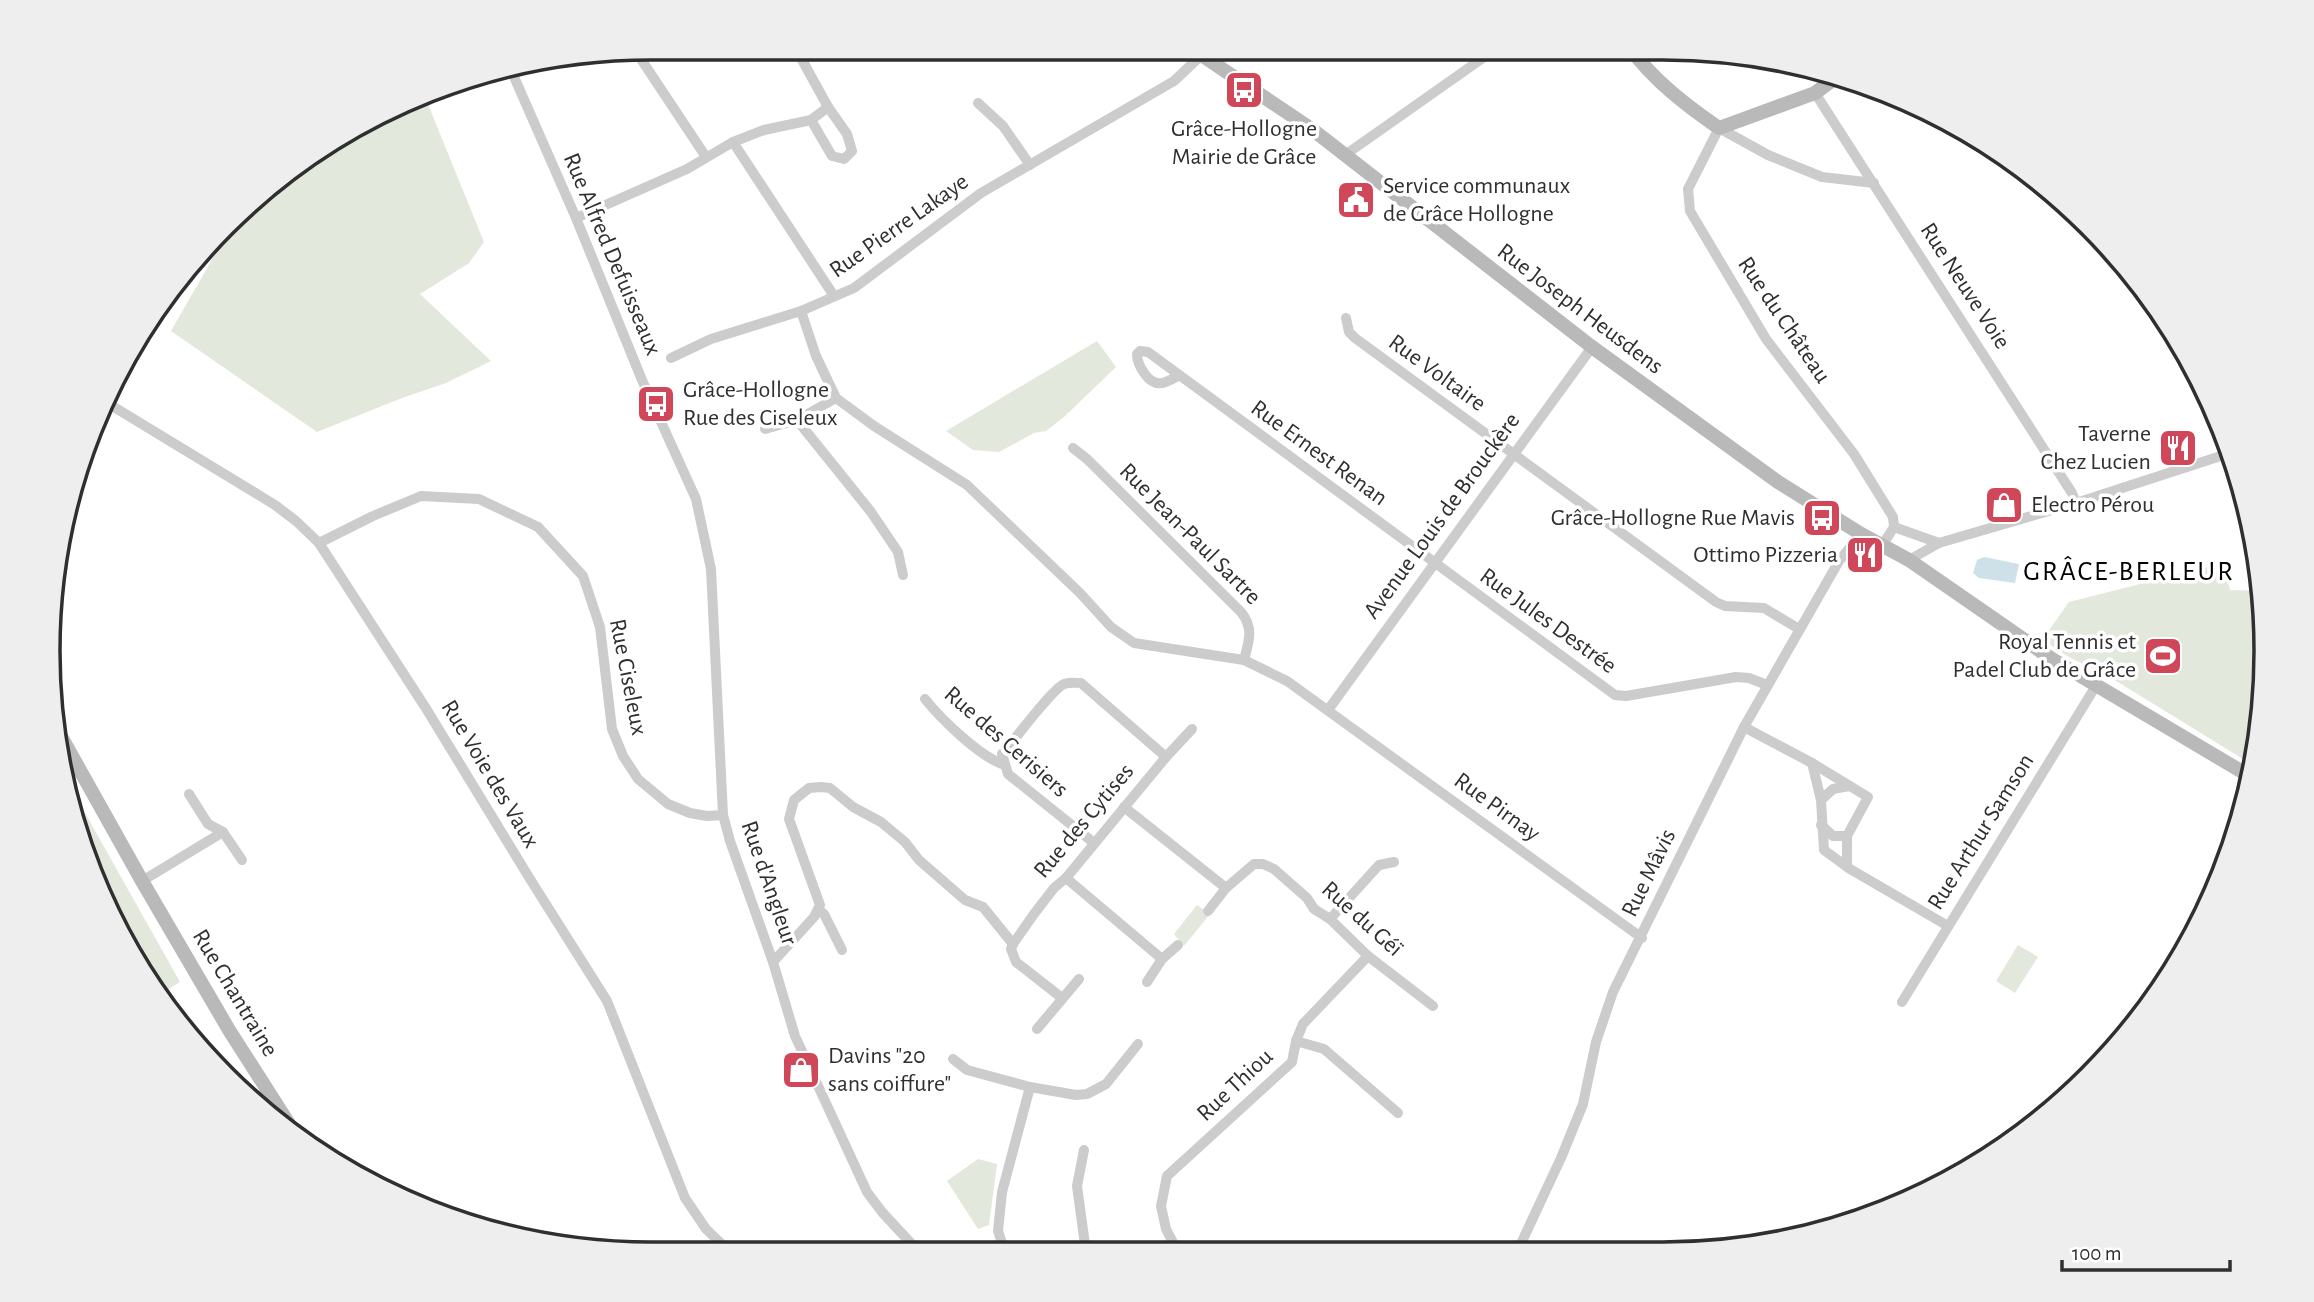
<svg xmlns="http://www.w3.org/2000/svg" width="2314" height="1302" viewBox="0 0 2314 1302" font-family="'Alegreya Sans',sans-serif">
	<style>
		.green { fill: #e3e8dc }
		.water { fill: #cee0e8 }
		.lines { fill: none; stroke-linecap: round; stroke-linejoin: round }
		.street { stroke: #ccc; stroke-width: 10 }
		.secondary { stroke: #b9b9b9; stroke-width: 14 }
		.labels { text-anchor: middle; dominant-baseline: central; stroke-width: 7; stroke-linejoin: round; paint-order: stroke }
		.poi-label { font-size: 24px; fill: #2f2f2f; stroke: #fff; text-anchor: start }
		.street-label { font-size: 24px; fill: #2f2f2f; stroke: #fff }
		.quarter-label { font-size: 28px; letter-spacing: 2px; fill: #000; stroke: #fff }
		.rim { fill: none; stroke: #2f2f2f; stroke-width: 3.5 }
	</style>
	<rect width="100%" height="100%" fill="#fff"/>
	<g class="green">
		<polygon points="425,97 484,242 469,263 420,294 491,361 446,383 402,398 317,432 171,331 218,249 214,246 284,172"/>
		<polygon points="1097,341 1116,367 1064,417 1046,431 1034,433 999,452 973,450 946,431"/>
		<path d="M2223,563L2230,590L2261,591L2256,748L2243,759L2100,671C2079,663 2061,654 2043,639L2069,602Z"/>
		<polygon points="80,804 180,982 162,993 93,882 76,807"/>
		<polygon points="1197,905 1210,914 1184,946 1174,934"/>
		<polygon points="2018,945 2038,957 2015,993 1996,981"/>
		<polygon points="978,1159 997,1164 989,1225 978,1229 947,1181"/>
	</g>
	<polygon class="water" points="1984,557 2019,564 2015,583 1979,578 1973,573 1977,560"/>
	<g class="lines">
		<g class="street">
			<polyline points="795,47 828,107"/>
			<polyline points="635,50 706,157"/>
			<polyline points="511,70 576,218 642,380 696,499 711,569 723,815 730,841 773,962 795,1036 867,1192 882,1212 919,1252"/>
			<polyline points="1815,93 2072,493 2076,503"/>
			<polyline points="978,103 1003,126 1030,165"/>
			<polyline points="733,142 834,296"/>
			<polyline points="1345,155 1497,48"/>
			<polyline points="1874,183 1822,177 1768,155 1719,128 1688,189 1690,211 1766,339 1854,454 1893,517 1894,527 1883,544"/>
			<polyline points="576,218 687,169 733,142 764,130 811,120 832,156 844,159 852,151 847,134 828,107 811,120"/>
			<polyline points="801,311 816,356 836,398 874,426 967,485 1080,593 1111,627 1134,643 1244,660 1287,681 1642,938"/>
			<polyline points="1346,318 1349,332 1355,338 1716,602 1725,606 1764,608 1799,629"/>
			<polyline points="671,358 711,339 801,311 854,288 981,193 1174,81 1209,48"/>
			<path d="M1179,376C1173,378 1168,382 1162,383C1149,386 1137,365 1137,354L1140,351L1148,352L1615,695L1626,696L1736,677L1749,678L1767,685"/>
			<polyline points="109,404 275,505 296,521 319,543 427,710 530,879 607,1001 685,1198 706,1229 731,1253"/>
			<polyline points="797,420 871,512 898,552 903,575"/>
			<polyline points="765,429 797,420 836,398"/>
			<path d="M1073,448L1087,459L1241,612C1254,628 1249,641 1244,660"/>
			<polyline points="1894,527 1939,543"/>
			<polyline points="319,543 373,516 421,496 479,499 538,527 583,576 600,627 612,729 623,756 638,779 668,804 690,813 707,816 723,815"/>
			<polyline points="1909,560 1939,543 2076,503 2230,453"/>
			<path d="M925,699C941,719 981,758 1005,765"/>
			<polyline points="1328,710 1592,347"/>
			<polyline points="1744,727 1812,763 1821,800 1824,850 1850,869 1948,926"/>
			<polyline points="1812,763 1868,797 1847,836 1847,867"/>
			<polyline points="189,794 208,824 223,832"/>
			<polyline points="1821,800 1833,789 1849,786"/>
			<polyline points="1124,807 1226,888"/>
			<polyline points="1821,825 1833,836 1847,836"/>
			<path d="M1094,843L1008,774L1002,754C1014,741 1051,690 1064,684C1070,682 1075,683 1081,683L1166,757"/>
			<polyline points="1066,878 1162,959"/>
			<polyline points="142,881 223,832 242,860"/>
			<polyline points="818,909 824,914 842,950"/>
			<polyline points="1208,911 1226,888 1254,864 1263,864 1274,869 1307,898 1314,909 1330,919 1368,956 1433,1006"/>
			<polyline points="1330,919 1379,865 1394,862"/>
			<polyline points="1013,944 1034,914 1054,888 1066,878 1166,757 1192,729"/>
			<polyline points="1013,944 1011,949 1016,962 1062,998"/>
			<polyline points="773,962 814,917 820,905 789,819 794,800 809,788 821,787 830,788 853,807 881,822 905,842 919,860 965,900 983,907 1013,944"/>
			<polyline points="1147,982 1162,959 1178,945"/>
			<polyline points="1902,1002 2097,684"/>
			<polyline points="1037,1029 1079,979"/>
			<polyline points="1296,1041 1324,1049 1398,1113"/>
			<polyline points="953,1059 967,1070 1030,1087 1076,1095 1087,1094 1106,1084 1138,1044"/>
			<polyline points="1084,1150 1077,1186 1086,1252"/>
			<polyline points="1518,1250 1561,1158 1583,1104 1596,1042 1613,992 1744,727 1839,561 1861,534"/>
			<polyline points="1005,1252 998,1231 1002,1192 1030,1087"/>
			<polyline points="1178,1252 1166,1229 1161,1206 1167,1176 1292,1062 1296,1041 1303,1024 1368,956"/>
		</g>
		<g class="secondary">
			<polyline points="1191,48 1313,130 1592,347 1778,482 1861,534 1909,560 2052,659 2251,777"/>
			<path d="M1630,48C1653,80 1687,106 1719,128L1815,93L1838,76"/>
			<polyline points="58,731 142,881 229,1030 291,1127"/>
		</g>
	</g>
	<defs>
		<symbol id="bus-square" viewBox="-11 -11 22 22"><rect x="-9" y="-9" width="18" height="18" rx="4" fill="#d1475a" stroke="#fff"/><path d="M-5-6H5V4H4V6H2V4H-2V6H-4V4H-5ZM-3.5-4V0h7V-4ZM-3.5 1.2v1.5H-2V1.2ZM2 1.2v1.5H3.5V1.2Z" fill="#fff"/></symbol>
		<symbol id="civic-square" viewBox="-11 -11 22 22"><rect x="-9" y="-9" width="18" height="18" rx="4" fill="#d1475a" stroke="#fff"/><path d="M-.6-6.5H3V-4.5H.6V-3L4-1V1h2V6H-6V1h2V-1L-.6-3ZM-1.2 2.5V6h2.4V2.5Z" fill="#fff"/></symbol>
		<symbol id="restaurant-square" viewBox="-11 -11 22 22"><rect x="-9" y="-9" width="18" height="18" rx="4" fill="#d1475a" stroke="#fff"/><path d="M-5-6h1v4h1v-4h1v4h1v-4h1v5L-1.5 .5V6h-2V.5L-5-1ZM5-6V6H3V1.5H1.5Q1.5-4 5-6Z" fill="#fff"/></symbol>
		<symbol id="shop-square" viewBox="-11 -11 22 22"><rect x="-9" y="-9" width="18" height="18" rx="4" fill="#d1475a" stroke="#fff"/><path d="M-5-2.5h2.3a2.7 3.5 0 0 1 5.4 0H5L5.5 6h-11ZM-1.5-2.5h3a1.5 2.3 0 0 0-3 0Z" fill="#fff"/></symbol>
		<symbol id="stadium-square" viewBox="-11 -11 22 22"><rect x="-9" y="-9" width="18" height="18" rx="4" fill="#d1475a" stroke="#fff"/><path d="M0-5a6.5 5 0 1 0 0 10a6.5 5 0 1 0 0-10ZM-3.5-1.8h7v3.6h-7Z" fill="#fff"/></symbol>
	</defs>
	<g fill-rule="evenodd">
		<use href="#bus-square" x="1222" y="68" width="44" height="44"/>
		<use href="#civic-square" x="1334" y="178" width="44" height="44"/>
		<use href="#bus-square" x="634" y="382" width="44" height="44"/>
		<use href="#restaurant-square" x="2156" y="426" width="44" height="44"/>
		<use href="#shop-square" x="1982" y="483" width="44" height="44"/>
		<use href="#bus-square" x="1800" y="496" width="44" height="44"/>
		<use href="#restaurant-square" x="1843" y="533" width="44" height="44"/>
		<use href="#stadium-square" x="2141" y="634" width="44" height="44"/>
		<use href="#shop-square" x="779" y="1048" width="44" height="44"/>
	</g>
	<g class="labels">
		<g class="poi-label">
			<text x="1244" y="129" text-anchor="middle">Grâce-Hollogne<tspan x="1244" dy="28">Mairie de Grâce</tspan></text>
			<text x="1383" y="186">Service communaux<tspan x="1383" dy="28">de Grâce Hollogne</tspan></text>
			<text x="683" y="390">Grâce-Hollogne<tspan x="683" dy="28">Rue des Ciseleux</tspan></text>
			<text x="2151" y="434" text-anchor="end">Taverne<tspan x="2151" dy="28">Chez Lucien</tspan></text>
			<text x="2031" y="505">Electro Pérou</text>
			<text x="1795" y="518" text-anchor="end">Grâce-Hollogne Rue Mavis</text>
			<text x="1838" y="555" text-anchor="end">Ottimo Pizzeria</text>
			<text x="2136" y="642" text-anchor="end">Royal Tennis et<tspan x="2136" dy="28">Padel Club de Grâce</tspan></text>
			<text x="828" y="1056">Davins "20<tspan x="828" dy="28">sans coiffure"</tspan></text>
		</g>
		<g class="street-label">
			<text transform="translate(899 226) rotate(-35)">Rue Pierre Lakaye</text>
			<text transform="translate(612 254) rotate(67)">Rue Alfred Defuisseaux</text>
			<text transform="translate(1965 286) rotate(57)">Rue Neuve Voie</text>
			<text transform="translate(1580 309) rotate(37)">Rue Joseph Heusdens</text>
			<text transform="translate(1784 320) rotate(56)">Rue du Château</text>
			<text transform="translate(1437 373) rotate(36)">Rue Voltaire</text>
			<text transform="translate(1319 453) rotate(36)">Rue Ernest Renan</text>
			<text transform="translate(1442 516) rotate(-54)">Avenue Louis de Brouckère</text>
			<text transform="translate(1190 534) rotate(45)">Rue Jean-Paul Sartre</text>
			<text transform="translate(1548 621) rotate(36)">Rue Jules Destrée</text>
			<text transform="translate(628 677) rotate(79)">Rue Ciseleux</text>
			<text transform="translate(1006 742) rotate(41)">Rue des Cerisiers</text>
			<text transform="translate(490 774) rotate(59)">Rue Voie des Vaux</text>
			<text transform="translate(1497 807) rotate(36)">Rue Pirnay</text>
			<text transform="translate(1084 821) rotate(-50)">Rue des Cytises</text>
			<text transform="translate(1981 832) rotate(-58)">Rue Arthur Samson</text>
			<text transform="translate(1649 873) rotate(-64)">Rue Mâvis</text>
			<text transform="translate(769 883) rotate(71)">Rue d'Angleur</text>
			<text transform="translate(1362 919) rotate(42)">Rue du Géï</text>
			<text transform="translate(235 993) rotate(59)">Rue Chantraine</text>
			<text transform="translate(1235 1085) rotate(-43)">Rue Thiou</text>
		</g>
		<g class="quarter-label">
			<text x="2129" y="572">GRÂCE-BERLEUR</text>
		</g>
	</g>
	<path d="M0 0H2314V1302H0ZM651 60H1663A591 591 0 0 1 2254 651V651A591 591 0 0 1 1663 1242H651A591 591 0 0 1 60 651V651A591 591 0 0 1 651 60Z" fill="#eee" fill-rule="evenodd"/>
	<path class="rim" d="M651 60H1663A591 591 0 0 1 2254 651V651A591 591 0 0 1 1663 1242H651A591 591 0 0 1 60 651V651A591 591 0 0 1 651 60Z"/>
	<path d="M2062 1260v10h168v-10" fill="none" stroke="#2f2f2f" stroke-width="3.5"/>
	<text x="2072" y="1260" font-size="21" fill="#2f2f2f" stroke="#ffffff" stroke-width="5" paint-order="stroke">100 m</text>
</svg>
